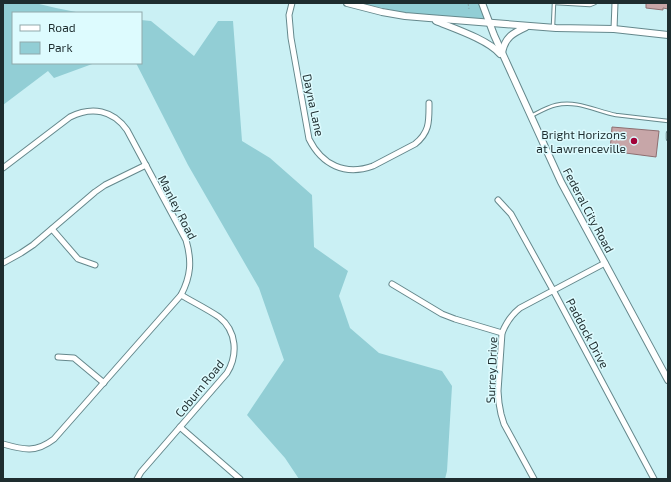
<svg xmlns="http://www.w3.org/2000/svg" width="671" height="482" viewBox="0 0 671 482" font-family="'Exo 2',sans-serif">
	<style>
		.green { fill: #92ced5 }
		.building { fill: #c7a6a8; stroke: #8d6e70 }
		.lines { fill: none; stroke-linecap: round; stroke-linejoin: round }
		.service-casing { stroke: #65888c; stroke-width: 4.5 }
		.minor-casing { stroke: #65888c; stroke-width: 7 }
		.tertiary-casing { stroke: #65888c; stroke-width: 8 }
		.path { stroke: #8aa7aa; stroke-width: 1; stroke-dasharray: 3 2; stroke-linecap: butt }
		.service { stroke: #fff; stroke-width: 2.5 }
		.minor { stroke: #fff; stroke-width: 5 }
		.tertiary { stroke: #fff; stroke-width: 6 }
		.poi-dot { fill: #a20338; stroke: #ddfbfe; stroke-width: 1.5 }
		.labels { text-anchor: middle; dominant-baseline: central; stroke-width: 3; stroke-linejoin: round; paint-order: stroke }
		.street-label { font-size: 12px; fill: #1e2d2f; stroke: #ddfbfe }
		.poi-label { font-size: 12px; fill: #1e2d2f; stroke: #ddfbfe; text-anchor: end }
	</style>
	<rect width="100%" height="100%" fill="#caf0f4"/>
	<g class="green">
		<polygon points="3,3 35,3 56,8 81,13 13,13 13,63 95,63 54,78 48,71 3,105"/>
		<polygon points="359,3 480,3 486,20 427,16 401,12"/>
		<polygon points="141,20 151,21 194,56 218,21 233,21 242,141 270,158 312,195 314,247 348,271 339,296 350,328 379,353 442,371 452,386 447,471 445,479 299,479 285,458 247,415 284,360 259,288 188,165 136,63 141,63"/>
	</g>
	<g class="building">
		<polygon points="646,3 668,3 668,9 663,8 663,10 646,8"/>
		<polygon points="612,127 659,131 656,157 610,151"/>
	</g>
	<g class="lines">
		<defs>
			<g id="service">
				<polyline points="555,3 590,5 595,3"/>
				<polyline points="553,26 554,3"/>
				<path d="M531,116C539,112 547,107 556,105C577,100 596,111 616,115C633,117 651,119 668,121"/>
				<polyline points="668,133 668,139"/>
			</g>
			<g id="minor">
				<path d="M292,3L289,15L291,38L309,139C322,165 345,176 373,166L415,144C430,132 429,121 429,103"/>
				<polyline points="614,29 615,3"/>
				<path d="M3,168L70,117C92,106 113,110 127,130L186,240C192,261 191,276 181,295L54,439C36,453 24,450 3,444"/>
				<polyline points="498,200 511,214 553,290 654,479"/>
				<polyline points="52,229 78,259 95,265"/>
				<polyline points="3,263 21,253 33,245 95,192 105,185 146,165"/>
				<polyline points="392,284 442,314 455,319 502,333"/>
				<polyline points="58,357 74,358 104,383"/>
				<polyline points="180,427 240,479"/>
				<path d="M137,479L141,472L227,373C238,355 237,331 219,317C207,309 193,302 181,295"/>
				<path d="M534,479L504,424L501,414L499,403L498,391L502,333C506,323 511,315 520,308L605,263"/>
			</g>
			<g id="tertiary">
				<polyline points="347,3 382,12 405,16 429,18 556,28 614,29 668,35"/>
				<polyline points="482,3 494,35 561,182 668,380"/>
				<path d="M436,21C453,28 489,40 500,54"/>
				<path d="M502,53C505,37 513,33 526,27"/>
			</g>
		</defs>
		<use href="#service" class="service-casing"/>
		<use href="#minor" class="minor-casing"/>
		<use href="#tertiary" class="tertiary-casing"/>
		<polyline class="path" points="468,3 469,9"/>
		<use href="#service" class="service"/>
		<use href="#minor" class="minor"/>
		<use href="#tertiary" class="tertiary"/>
	</g>
	<circle class="poi-dot" cx="634" cy="141" r="4"/>
	<g class="labels">
		<g class="street-label">
			<text transform="translate(314 105) rotate(78)">Dayna Lane</text>
			<text transform="translate(178 207) rotate(63)">Manley Road</text>
			<text transform="translate(589 210) rotate(62)">Federal City Road</text>
			<text transform="translate(588 333) rotate(62)">Paddock Drive</text>
			<text transform="translate(491 370) rotate(-88)">Surrey Drive</text>
			<text transform="translate(199 388) rotate(-51)">Coburn Road</text>
		</g>
		<g class="poi-label">
			<text x="626" y="134">Bright Horizons<tspan x="626" dy="14">at Lawrenceville</tspan></text>
		</g>
	</g>
	<rect width="671" height="482" fill="none" stroke="#1e2d2f" stroke-width="8"/>
	<rect x="12" y="12" width="130" height="52" fill="#ddfbfe" stroke="#91a9ab"/>
	<rect x="20" y="25" width="20" height="6" fill="#ffffff" stroke="#91a9ab"/>
	<text x="48" y="32" font-size="12" fill="#1e2d2f">Road</text>
	<rect x="20" y="42" width="20" height="12" fill="#92ced5" stroke="#91a9ab"/>
	<text x="48" y="52" font-size="12" fill="#1e2d2f">Park</text>
</svg>
